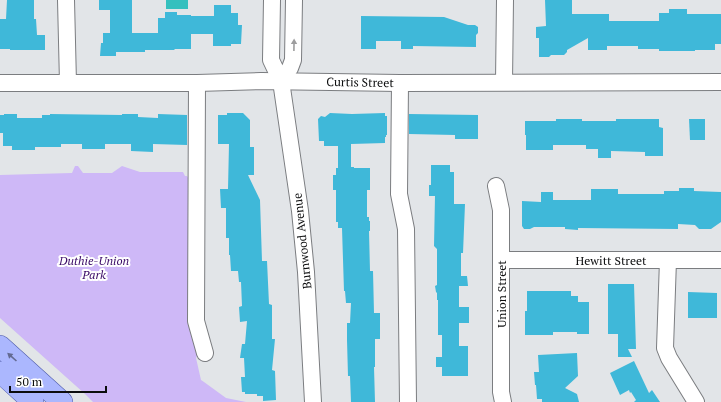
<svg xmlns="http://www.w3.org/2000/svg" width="721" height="402" viewBox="0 0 721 402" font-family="'PT Serif',serif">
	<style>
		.green { fill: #ceb8f7 }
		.water { fill: #35c0be }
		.building { fill: #3fb8d9 }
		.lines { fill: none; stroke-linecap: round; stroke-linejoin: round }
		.minor-casing { stroke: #7b7d80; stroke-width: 18 }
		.major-casing { stroke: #4f5caa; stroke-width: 22 }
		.minor { stroke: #fff; stroke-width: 16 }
		.major { stroke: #abb7fe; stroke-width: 21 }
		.oneway { fill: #9e9e9f }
		.oneway2 { fill: #636a92 }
		.labels { text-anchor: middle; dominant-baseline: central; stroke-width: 4; stroke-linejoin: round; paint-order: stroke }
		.street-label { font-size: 12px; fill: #0c0d0e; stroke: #fff }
		.park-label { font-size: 12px; font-style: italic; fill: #390966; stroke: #fff }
	</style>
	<rect width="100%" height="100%" fill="#e2e5e8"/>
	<polygon class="green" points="75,166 78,166 83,173 112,173 122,166 140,172 183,172 185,176 187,176 194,188 200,350 196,358 201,380 204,382 226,398 246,402 93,402 85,394 0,318 0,175 72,173"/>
	<rect class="water" x="166" y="0" width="22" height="9"/>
	<g class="building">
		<polygon points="7,0 34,0 34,19 36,19 37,35 45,35 45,50 10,50 10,49 0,49 0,19 6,19"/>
		<polygon points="99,0 132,0 132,33 158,33 158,18 165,18 165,12 177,12 177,15 191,15 191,16 214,16 214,5 231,5 231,13 238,13 238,25 242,25 241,44 231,44 231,46 213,46 213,34 191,34 191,49 175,49 174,50 145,50 145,52 116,52 116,56 100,56 101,43 103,43 103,33 110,33 110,10 99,10"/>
		<polygon points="545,0 572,0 572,14 609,14 609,21 659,21 659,13 669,13 669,9 687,9 687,14 721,14 721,44 715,44 715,50 695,50 695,51 659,51 659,49 638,49 638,46 607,46 607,50 588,50 588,38 567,50 567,52 564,55 551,55 549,57 539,57 539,38 536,38 536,27 546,26"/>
		<polygon points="361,16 444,17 468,25 475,25 478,27 478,33 476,35 476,47 413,46 413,49 401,49 401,41 376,41 376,49 361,49"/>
		<polygon points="227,113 243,113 250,120 250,147 254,147 254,175 248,175 260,200 262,261 267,261 269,304 272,305 272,339 275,339 272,370 275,371 276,400 263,401 263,396 257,396 257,394 245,394 245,392 242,392 241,377 245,377 244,358 240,358 242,344 245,344 247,321 240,322 239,307 242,306 241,282 239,282 238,271 231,271 230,255 229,255 229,238 226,238 226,208 221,208 220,189 228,189 229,144 218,144 218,115 227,115"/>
		<polygon points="330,113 352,114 385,113 385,116 387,116 387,135 386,135 386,137 385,137 385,143 351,144 351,167 354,167 354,168 370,168 370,190 367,190 367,217 369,217 369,221 370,221 370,231 369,231 370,271 373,271 374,313 380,313 380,339 375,339 375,367 374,367 375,402 351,402 350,376 348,376 347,340 347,323 350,323 351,303 346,303 345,291 344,291 342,228 338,228 338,222 336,222 336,190 333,190 333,175 336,175 336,168 338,168 338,146 324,146 324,141 319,141 318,119 321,116 325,117"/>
		<polygon points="4,114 17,114 17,118 42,118 42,115 50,115 50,114 122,115 122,114 138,114 138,117 158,118 158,114 187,115 187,145 153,144 153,152 131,151 131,144 105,144 105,149 82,149 82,144 61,144 61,147 35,147 35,150 12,150 12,146 3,146 3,133 0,133 0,115 4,115"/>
		<polygon points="409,114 478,115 478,139 455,139 455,135 409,134"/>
		<polygon points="556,119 582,119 582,121 616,121 616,119 659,119 659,127 663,128 663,156 645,156 645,152 611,151 611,158 598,158 598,149 586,149 586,145 553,145 553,150 526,150 526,135 525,135 525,121 556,121"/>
		<polygon points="689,119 705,119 705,140 690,140"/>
		<polygon points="431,165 450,165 450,172 454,172 454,204 465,204 463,253 461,253 461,276 467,276 468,286 459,286 459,307 469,307 469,323 459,323 459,346 468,346 468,376 442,376 442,367 436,367 436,357 442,357 442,335 438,335 438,300 437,300 437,293 436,292 435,286 437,285 437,249 434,246 435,196 429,196 429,185 431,185"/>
		<polygon points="679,188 694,188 694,191 721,192 721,222 711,229 699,229 695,225 678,224 678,229 578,228 578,230 565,229 565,227 534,227 530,229 524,229 522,226 522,201 541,202 541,192 553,192 553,200 591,200 591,189 618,189 618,194 664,194 664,191 679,191"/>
		<polygon points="608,284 634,284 636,349 628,349 632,357 618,357 618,334 608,334"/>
		<polygon points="527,291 571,291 571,296 578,296 578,302 589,302 589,334 577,334 577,332 553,332 553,335 525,335 525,311 527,311"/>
		<polygon points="688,292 717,293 717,318 688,318"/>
		<polygon points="577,353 578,376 565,388 577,394 579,402 542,402 542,399 537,399 536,385 535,385 534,372 539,372 538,355"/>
		<polygon points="634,361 649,393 652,390 660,402 634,402 636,400 631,392 630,393 629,390 620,395 610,373"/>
	</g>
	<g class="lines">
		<defs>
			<g id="minor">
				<polyline points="66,0 68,83"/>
				<polyline points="272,0 271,60 281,81 300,211 306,272 313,402"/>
				<polyline points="281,81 290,68 293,60 294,0"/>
				<polyline points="504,82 505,0"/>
				<polyline points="0,83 197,83 261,81 400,83 721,82"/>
				<polyline points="197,83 196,321 205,353"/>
				<polyline points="400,83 399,194 406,229 408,402"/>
				<polyline points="496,186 501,210 501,392 503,402"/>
				<polyline points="501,260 721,260"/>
				<polyline points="668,260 665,348 669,358 696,402"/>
			</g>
			<g id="major">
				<polyline points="0,346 62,402"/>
				<polyline points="0,372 33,402"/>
			</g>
		</defs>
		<use href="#minor" class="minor-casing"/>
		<use href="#major" class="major-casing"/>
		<use href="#minor" class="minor"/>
		<use href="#major" class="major"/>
	</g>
	<defs><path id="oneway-solid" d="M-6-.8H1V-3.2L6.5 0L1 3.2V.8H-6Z"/></defs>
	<use class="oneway" href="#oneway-solid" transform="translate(294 45) rotate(-89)"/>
	<use class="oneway2" href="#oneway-solid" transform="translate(12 357) rotate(-138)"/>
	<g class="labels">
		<g class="street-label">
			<text transform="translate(360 82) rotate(1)">Curtis Street</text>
			<text transform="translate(302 241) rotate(-96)">Burnwood Avenue</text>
			<text x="611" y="260">Hewitt Street</text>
			<text transform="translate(501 294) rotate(-90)">Union Street</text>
		</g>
		<g class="park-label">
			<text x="94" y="260">Duthie-Union<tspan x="94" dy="14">Park</tspan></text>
		</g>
	</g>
	<path d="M10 386v6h96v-6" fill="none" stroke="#0c0d0e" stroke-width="2"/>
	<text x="16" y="386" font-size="12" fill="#0c0d0e" stroke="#ffffff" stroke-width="3" paint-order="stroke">50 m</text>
</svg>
